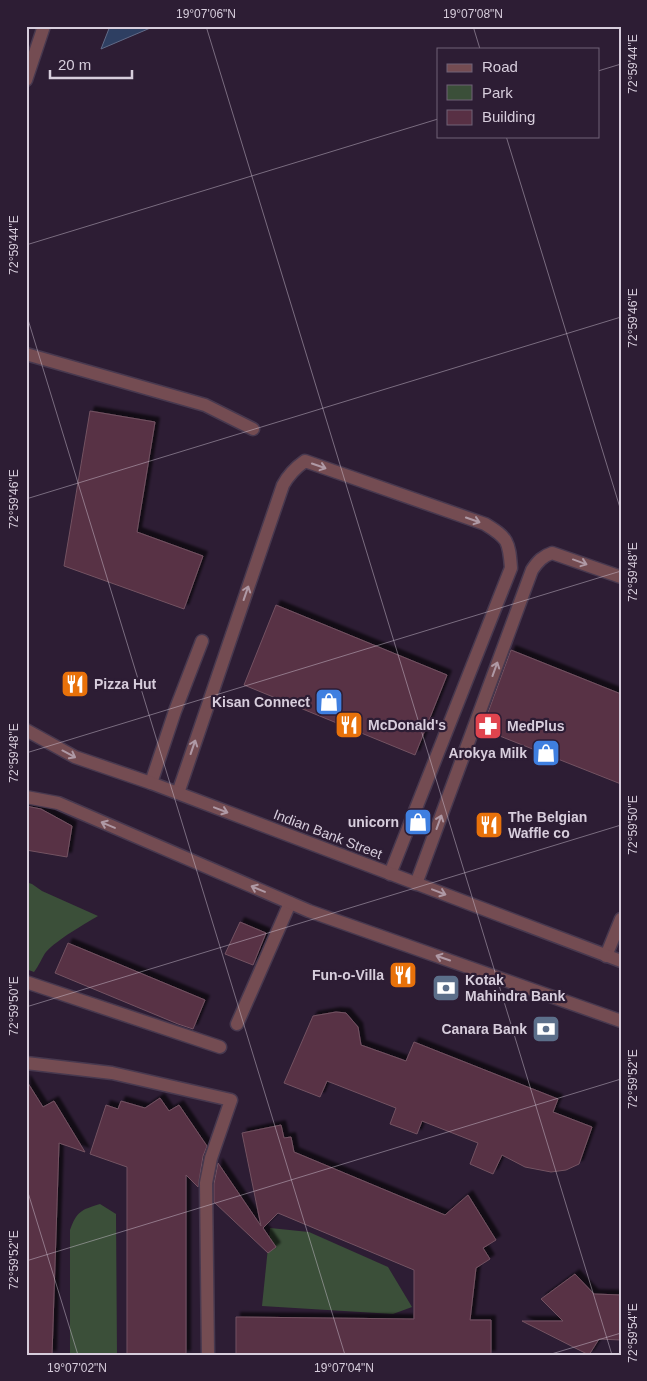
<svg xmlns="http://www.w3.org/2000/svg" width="647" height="1381" viewBox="0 0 647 1381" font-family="Helvetica,sans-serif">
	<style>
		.green { fill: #3b4f39 }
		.water { fill: #2e3f62; stroke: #616a87 }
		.building { fill: #583044; stroke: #735362; filter: url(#shadow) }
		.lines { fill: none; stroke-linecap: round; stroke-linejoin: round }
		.minor-casing { stroke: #48394f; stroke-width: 15 }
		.tertiary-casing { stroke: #48394f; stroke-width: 15 }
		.minor { stroke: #744c52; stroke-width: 12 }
		.tertiary { stroke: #744c52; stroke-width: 12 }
		.oneway { stroke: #af99a5 }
		.ticks { fill: none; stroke: #d7cddc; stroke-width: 1; stroke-opacity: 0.45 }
		.labels { text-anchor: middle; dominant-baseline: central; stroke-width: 4.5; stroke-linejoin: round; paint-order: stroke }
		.poi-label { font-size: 14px; font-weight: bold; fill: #d7cddc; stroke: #2d1d34; text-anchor: start }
		.street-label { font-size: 14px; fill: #d7cddc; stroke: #2d1d34 }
		.neatline { fill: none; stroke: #d7cddc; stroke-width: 2 }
		.ticks-label { font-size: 12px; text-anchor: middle; fill: #d7cddc }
	</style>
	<defs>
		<filter id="shadow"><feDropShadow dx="4.5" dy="-4.5" stdDeviation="1" flood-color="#0009"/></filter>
	</defs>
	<rect width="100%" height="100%" fill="#2d1d34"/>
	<g class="green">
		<path d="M26,882L32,884L42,891L98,916C83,925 58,939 46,952C42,957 39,966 34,972L26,969Z"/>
		<path d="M100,1204L116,1214L117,1355H70V1230C77,1211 81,1210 100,1204Z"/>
		<polygon points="270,1228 309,1232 388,1267 412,1307 393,1314 262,1306"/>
	</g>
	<polygon class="water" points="110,26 155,26 101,49"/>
	<g class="building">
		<polygon points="90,411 155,422 137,532 203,556 184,609 64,566"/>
		<polygon points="276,605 447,675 415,755 244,685"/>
		<polygon points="511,650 621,694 621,784 482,729"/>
		<polygon points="26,806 41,809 72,826 67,857 26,850"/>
		<polygon points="240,922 266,933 253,965 225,954"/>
		<polygon points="68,943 205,1000 193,1029 178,1024 55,973"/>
		<polygon points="336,1012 346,1013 358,1027 361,1045 406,1061 414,1042 558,1099 553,1112 592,1127 579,1164 566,1170 551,1172 525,1167 502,1155 493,1174 470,1164 478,1143 422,1121 417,1134 390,1124 396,1108 327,1081 320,1097 284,1083 313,1016"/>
		<polygon points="26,1080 43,1107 54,1101 85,1152 59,1143 52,1355 26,1355"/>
		<polygon points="160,1098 169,1111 179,1105 207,1146 203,1156 198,1187 186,1175 186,1355 127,1355 127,1167 90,1154 106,1105 118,1109 121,1101 145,1108"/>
		<polygon points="281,1125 284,1138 291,1137 294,1152 445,1215 468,1195 496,1240 483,1248 490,1259 476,1268 470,1320 491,1320 491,1355 236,1355 236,1317 414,1319 414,1270 278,1213 263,1228 276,1247 268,1253 214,1202 214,1184 218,1163 261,1226 242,1133"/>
		<polygon points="575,1274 594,1294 621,1295 621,1340 599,1339 589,1355 522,1321 563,1321 541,1299"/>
	</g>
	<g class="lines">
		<defs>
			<g id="minor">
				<polyline points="26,80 44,26"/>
				<polyline points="26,354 205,405 253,429"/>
				<polyline points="151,783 175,711 202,641"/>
				<path d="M178,793L283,485C289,474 295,468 305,461L485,524C508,538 509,541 511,568L390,874"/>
				<path d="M416,884L532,570C538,561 543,556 552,553L621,577"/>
				<polyline points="606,956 621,919"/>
				<polyline points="26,982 220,1047"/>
				<polyline points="237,1024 290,903"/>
				<polyline points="26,1063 112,1073 231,1100 211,1158 206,1183 208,1355"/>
			</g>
			<g id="tertiary">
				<polyline points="26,730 75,757 151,783 621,961"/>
				<polyline points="26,797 58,803 309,911 621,1021"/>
			</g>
		</defs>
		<use href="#minor" class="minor-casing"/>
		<use href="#tertiary" class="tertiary-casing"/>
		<use href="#minor" class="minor"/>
		<use href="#tertiary" class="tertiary"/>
	</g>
	<defs><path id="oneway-shaft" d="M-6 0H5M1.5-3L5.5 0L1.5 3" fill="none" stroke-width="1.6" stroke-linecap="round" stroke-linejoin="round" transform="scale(1.25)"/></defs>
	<g class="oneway">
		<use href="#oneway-shaft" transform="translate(319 466) rotate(19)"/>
		<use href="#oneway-shaft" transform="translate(473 520) rotate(19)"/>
		<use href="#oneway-shaft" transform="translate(580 562) rotate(20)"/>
		<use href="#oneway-shaft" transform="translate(246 593) rotate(-71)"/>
		<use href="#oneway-shaft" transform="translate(495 669) rotate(-70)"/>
		<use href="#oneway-shaft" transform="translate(193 747) rotate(-71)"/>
		<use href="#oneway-shaft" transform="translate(69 754) rotate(28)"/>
		<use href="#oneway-shaft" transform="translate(221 810) rotate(21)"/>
		<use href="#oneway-shaft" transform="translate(439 822) rotate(-70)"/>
		<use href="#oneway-shaft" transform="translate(108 825) rotate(-157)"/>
		<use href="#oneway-shaft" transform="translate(258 889) rotate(-157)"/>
		<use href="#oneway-shaft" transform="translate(439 892) rotate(21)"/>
		<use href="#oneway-shaft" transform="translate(443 958) rotate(-161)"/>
	</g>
	<path class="ticks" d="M206,26L612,1355M473,26L480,49M598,71L621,64M506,136L621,511M26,245L438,119M26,313L345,1355M26,499L621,317M26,753L621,571M26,1007L621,825M26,1186L78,1355M26,1261L621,1079M548,1355L621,1333"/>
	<defs>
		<symbol id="restaurant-square" viewBox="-11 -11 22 22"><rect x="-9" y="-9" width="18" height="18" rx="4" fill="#e8710a" stroke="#2d1d34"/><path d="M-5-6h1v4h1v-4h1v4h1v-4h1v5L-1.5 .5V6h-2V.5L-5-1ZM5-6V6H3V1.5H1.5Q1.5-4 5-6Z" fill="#fff"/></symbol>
		<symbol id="shop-square" viewBox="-11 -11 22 22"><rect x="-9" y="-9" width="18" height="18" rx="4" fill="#3f7fe0" stroke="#2d1d34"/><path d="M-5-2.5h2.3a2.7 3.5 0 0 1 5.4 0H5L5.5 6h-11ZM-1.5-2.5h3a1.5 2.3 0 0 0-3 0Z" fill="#fff"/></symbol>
		<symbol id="pharmacy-square" viewBox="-11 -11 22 22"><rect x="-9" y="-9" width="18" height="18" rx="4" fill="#e0444e" stroke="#2d1d34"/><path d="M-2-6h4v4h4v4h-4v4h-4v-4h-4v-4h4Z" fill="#fff"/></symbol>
		<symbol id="bank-square" viewBox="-11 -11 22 22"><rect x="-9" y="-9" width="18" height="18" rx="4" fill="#5c6f8a" stroke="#2d1d34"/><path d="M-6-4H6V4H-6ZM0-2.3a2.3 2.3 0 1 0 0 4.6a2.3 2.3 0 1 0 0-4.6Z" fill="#fff"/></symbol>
	</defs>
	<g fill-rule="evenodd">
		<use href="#restaurant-square" x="59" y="668" width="32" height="32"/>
		<use href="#shop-square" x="313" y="686" width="32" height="32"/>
		<use href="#restaurant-square" x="333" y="709" width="32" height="32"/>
		<use href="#pharmacy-square" x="472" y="710" width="32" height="32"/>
		<use href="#shop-square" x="530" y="737" width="32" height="32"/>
		<use href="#shop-square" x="402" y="806" width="32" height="32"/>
		<use href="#restaurant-square" x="473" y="809" width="32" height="32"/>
		<use href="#restaurant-square" x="387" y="959" width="32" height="32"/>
		<use href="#bank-square" x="430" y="972" width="32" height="32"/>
		<use href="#bank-square" x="530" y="1013" width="32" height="32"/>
	</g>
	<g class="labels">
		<g class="poi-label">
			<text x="94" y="684">Pizza Hut</text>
			<text x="310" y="702" text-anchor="end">Kisan Connect</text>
			<text x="368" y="725">McDonald's</text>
			<text x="507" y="726">MedPlus</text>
			<text x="527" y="753" text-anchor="end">Arokya Milk</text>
			<text x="508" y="817">The Belgian<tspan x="508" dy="16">Waffle co</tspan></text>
			<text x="399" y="822" text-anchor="end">unicorn</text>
			<text x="384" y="975" text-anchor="end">Fun-o-Villa</text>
			<text x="465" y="980">Kotak<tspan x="465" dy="16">Mahindra Bank</tspan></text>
			<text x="527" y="1029" text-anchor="end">Canara Bank</text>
		</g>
		<g class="street-label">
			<text transform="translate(328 834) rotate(21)">Indian Bank Street</text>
		</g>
	</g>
	<rect width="647" height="1381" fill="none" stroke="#2d1d34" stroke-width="55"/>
	<rect x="437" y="48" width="162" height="90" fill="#2d1d34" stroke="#716377"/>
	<rect x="447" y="64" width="25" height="8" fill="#744c52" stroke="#716377"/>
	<text x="482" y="72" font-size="15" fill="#d7cddc">Road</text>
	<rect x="447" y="85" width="25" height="15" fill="#3b4f39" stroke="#716377"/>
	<text x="482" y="98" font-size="15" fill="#d7cddc">Park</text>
	<rect x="447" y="110" width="25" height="15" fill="#583044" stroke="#716377"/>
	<text x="482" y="122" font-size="15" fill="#d7cddc">Building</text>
	<path d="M50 70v8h82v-8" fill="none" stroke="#d7cddc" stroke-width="2.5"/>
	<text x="58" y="70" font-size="15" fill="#d7cddc" stroke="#2d1d34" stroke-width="4" paint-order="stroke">20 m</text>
	<rect x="28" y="28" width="592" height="1326" class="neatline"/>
	<g class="ticks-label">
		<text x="206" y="18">19°07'06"N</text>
		<text x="473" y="18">19°07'08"N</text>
		<text transform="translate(633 64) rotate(-90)" y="4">72°59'44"E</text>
		<text transform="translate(14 245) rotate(-90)" y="4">72°59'44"E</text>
		<text transform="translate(633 318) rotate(-90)" y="4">72°59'46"E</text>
		<text transform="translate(14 499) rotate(-90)" y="4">72°59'46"E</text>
		<text transform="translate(633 572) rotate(-90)" y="4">72°59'48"E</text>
		<text transform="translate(14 753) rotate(-90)" y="4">72°59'48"E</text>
		<text transform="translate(633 825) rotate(-90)" y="4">72°59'50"E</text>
		<text transform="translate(14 1006) rotate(-90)" y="4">72°59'50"E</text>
		<text transform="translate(633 1079) rotate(-90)" y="4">72°59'52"E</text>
		<text transform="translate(14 1260) rotate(-90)" y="4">72°59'52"E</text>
		<text transform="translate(633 1333) rotate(-90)" y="4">72°59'54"E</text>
		<text x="77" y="1372">19°07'02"N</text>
		<text x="344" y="1372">19°07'04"N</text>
	</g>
</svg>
